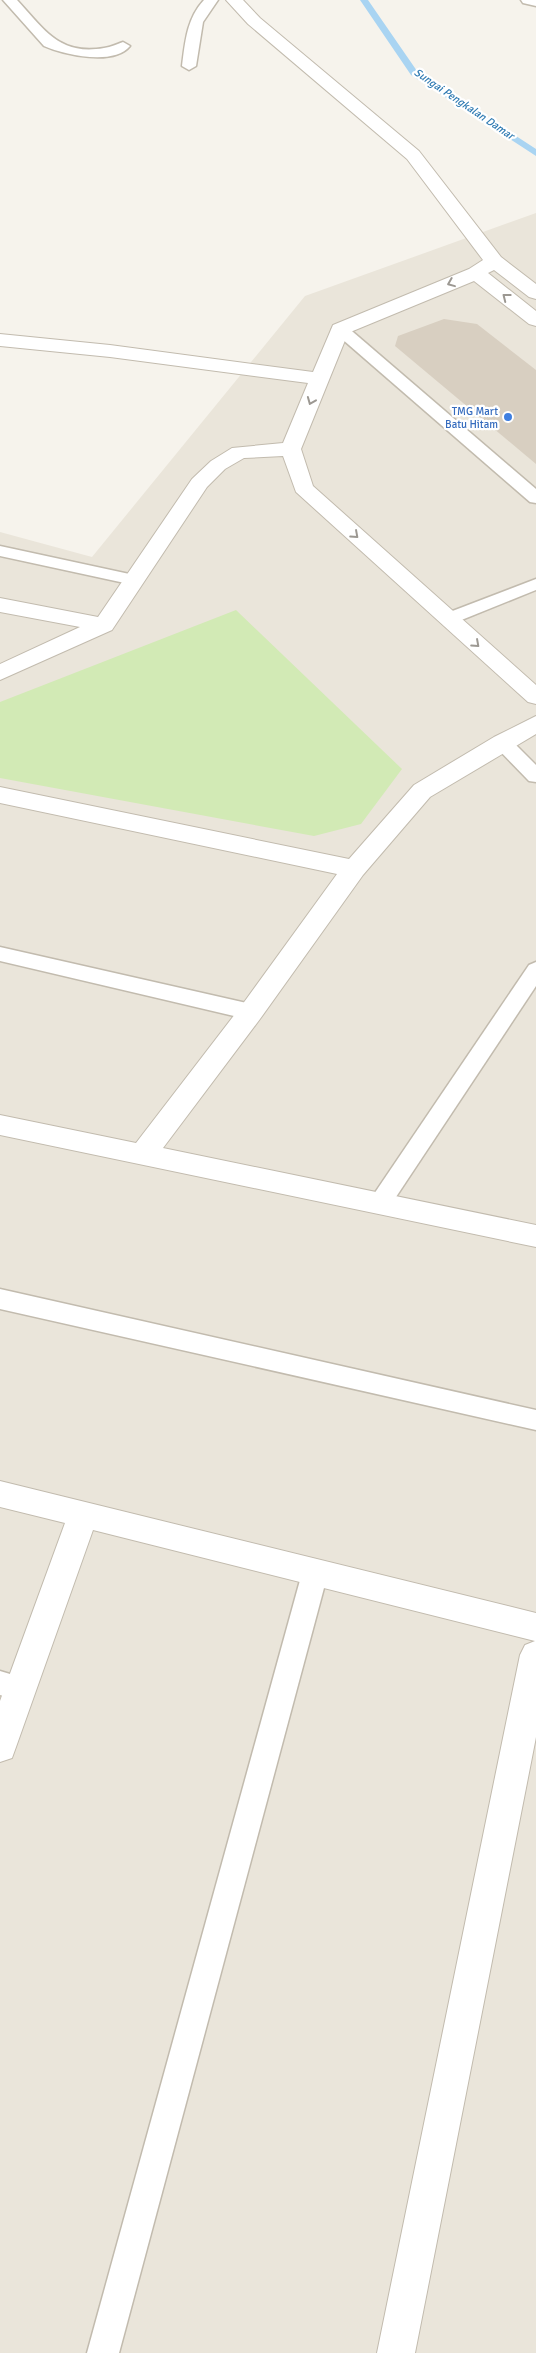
<svg xmlns="http://www.w3.org/2000/svg" width="536" height="2353" viewBox="0 0 536 2353" font-family="Signika,sans-serif">
	<style>
		.residential { fill: #eae5da }
		.green { fill: #d2eab5 }
		.lines { fill: none; stroke-linecap: round; stroke-linejoin: round }
		.stream { fill: #a9d4f2; fill-rule: evenodd }
		.building { fill: #d8cfc1 }
		.lane-casing { stroke: #c2bbae; stroke-width: 3 }
		.street-casing { stroke: #c2bbae; stroke-width: 2 }
		.lane { fill: #fff; fill-rule: evenodd }
		.street { fill: #fff; fill-rule: evenodd }
		.oneway { stroke: #9c9892 }
		.shop-dot { fill: #3f7fe0; stroke: #fff; stroke-width: 2 }
		.labels { text-anchor: middle; dominant-baseline: central; stroke-width: 4.5; stroke-linejoin: round; paint-order: stroke }
		.far-water-label { font-size: 11px; font-style: italic; fill: #2e7ab2; stroke: #fff }
		.far-shop-label { font-size: 11px; fill: #366cbe; stroke: #fff; text-anchor: end }
	</style>
	<rect width="100%" height="100%" fill="#f6f3ec"/>
	<polygon class="residential" points="536,213 536,2353 0,2353 0,532 92,557 305,296"/>
	<polygon class="green" points="236,610 402,769 361,824 314,836 0,778 0,702"/>
	<g class="lines">
		<polygon class="stream" points="360,0 368,0 417,71 536,149 536,156 411,75"/>
	</g>
	<polygon class="building" points="444,319 477,324 536,370 536,464 395,346 398,336"/>
	<g class="lines">
		<defs>
			<g id="lane">
				<path d="M3,0H17C44,29 59,56 104,48C111,47 117,44 123,42L130,46C114,66 64,55 44,46Z"/>
				<path d="M204,0H218L203,22L196,66L189,70L182,66C185,42 187,18 204,0Z"/>
				<polygon points="521,0 536,0 536,6 523,3"/>
				<polygon points="340,324 346,326 536,489 536,503 530,502 334,332 332,329 334,326"/>
				<polygon points="0,546 134,575 140,576 143,580 140,584 134,585 0,556"/>
				<polygon points="536,579 536,590 454,623 448,625 442,623 439,619 442,615"/>
				<polygon points="502,736 509,738 536,765 536,782 529,781 495,746 492,742 495,738"/>
				<polygon points="0,947 251,1004 258,1007 262,1012 258,1017 251,1020 0,961"/>
				<polygon points="536,962 536,986 388,1209 380,1212 372,1209 369,1203 372,1197 529,965"/>
				<polygon points="0,1289 536,1410 536,1430 0,1309"/>
				<polygon points="315,1562 324,1565 328,1573 119,2353 87,2353 302,1573 306,1565"/>
				<polygon points="0,1671 30,1680 34,1689 30,1698 21,1701 0,1695"/>
			</g>
			<g id="street">
				<polygon points="226,0 243,0 260,18 419,151 501,257 536,284 536,299 529,297 494,270 488,273 536,311 536,326 529,324 474,281 348,333 301,449 313,486 536,685 536,704 528,702 296,492 283,456 244,458 225,469 207,487 112,630 0,680 0,664 80,627 0,612 0,598 98,617 192,479 211,461 232,448 283,443 308,383 110,357 0,346 0,334 110,345 313,372 333,325 469,269 483,260 407,159 248,24"/>
				<polygon points="536,716 536,734 430,797 363,875 260,1019 163,1148 536,1225 536,1247 0,1135 0,1115 136,1143 242,1005 337,874 0,803 0,787 349,859 414,785 494,737"/>
				<polygon points="0,1481 536,1613 536,1737 415,2353 377,2353 520,1655 525,1645 535,1641 93,1530 16,1747 12,1758 0,1762 0,1701 65,1523 0,1507"/>
			</g>
		</defs>
		<use href="#lane" class="lane-casing"/>
		<use href="#street" class="street-casing"/>
		<use href="#lane" class="lane"/>
		<use href="#street" class="street"/>
	</g>
	<defs><path id="oneway-chevron" d="M-2-3.5L2.5 0L-2 3.5" fill="none" stroke-width="1.6" stroke-linecap="round" stroke-linejoin="round" transform="scale(1.25)"/></defs>
	<g class="oneway">
		<use href="#oneway-chevron" transform="translate(451 283) rotate(158)"/>
		<use href="#oneway-chevron" transform="translate(506 297) rotate(-142)"/>
		<use href="#oneway-chevron" transform="translate(311 401) rotate(112)"/>
		<use href="#oneway-chevron" transform="translate(355 535) rotate(42)"/>
		<use href="#oneway-chevron" transform="translate(476 644) rotate(42)"/>
	</g>
	<circle class="shop-dot" cx="508" cy="417" r="5"/>
	<g class="labels">
		<g class="far-water-label">
			<text transform="translate(464 104) rotate(34)">Sungai Pengkalan Damar</text>
		</g>
		<g class="far-shop-label">
			<text x="498" y="411">TMG Mart<tspan x="498" dy="13">Batu Hitam</tspan></text>
		</g>
	</g>
</svg>
